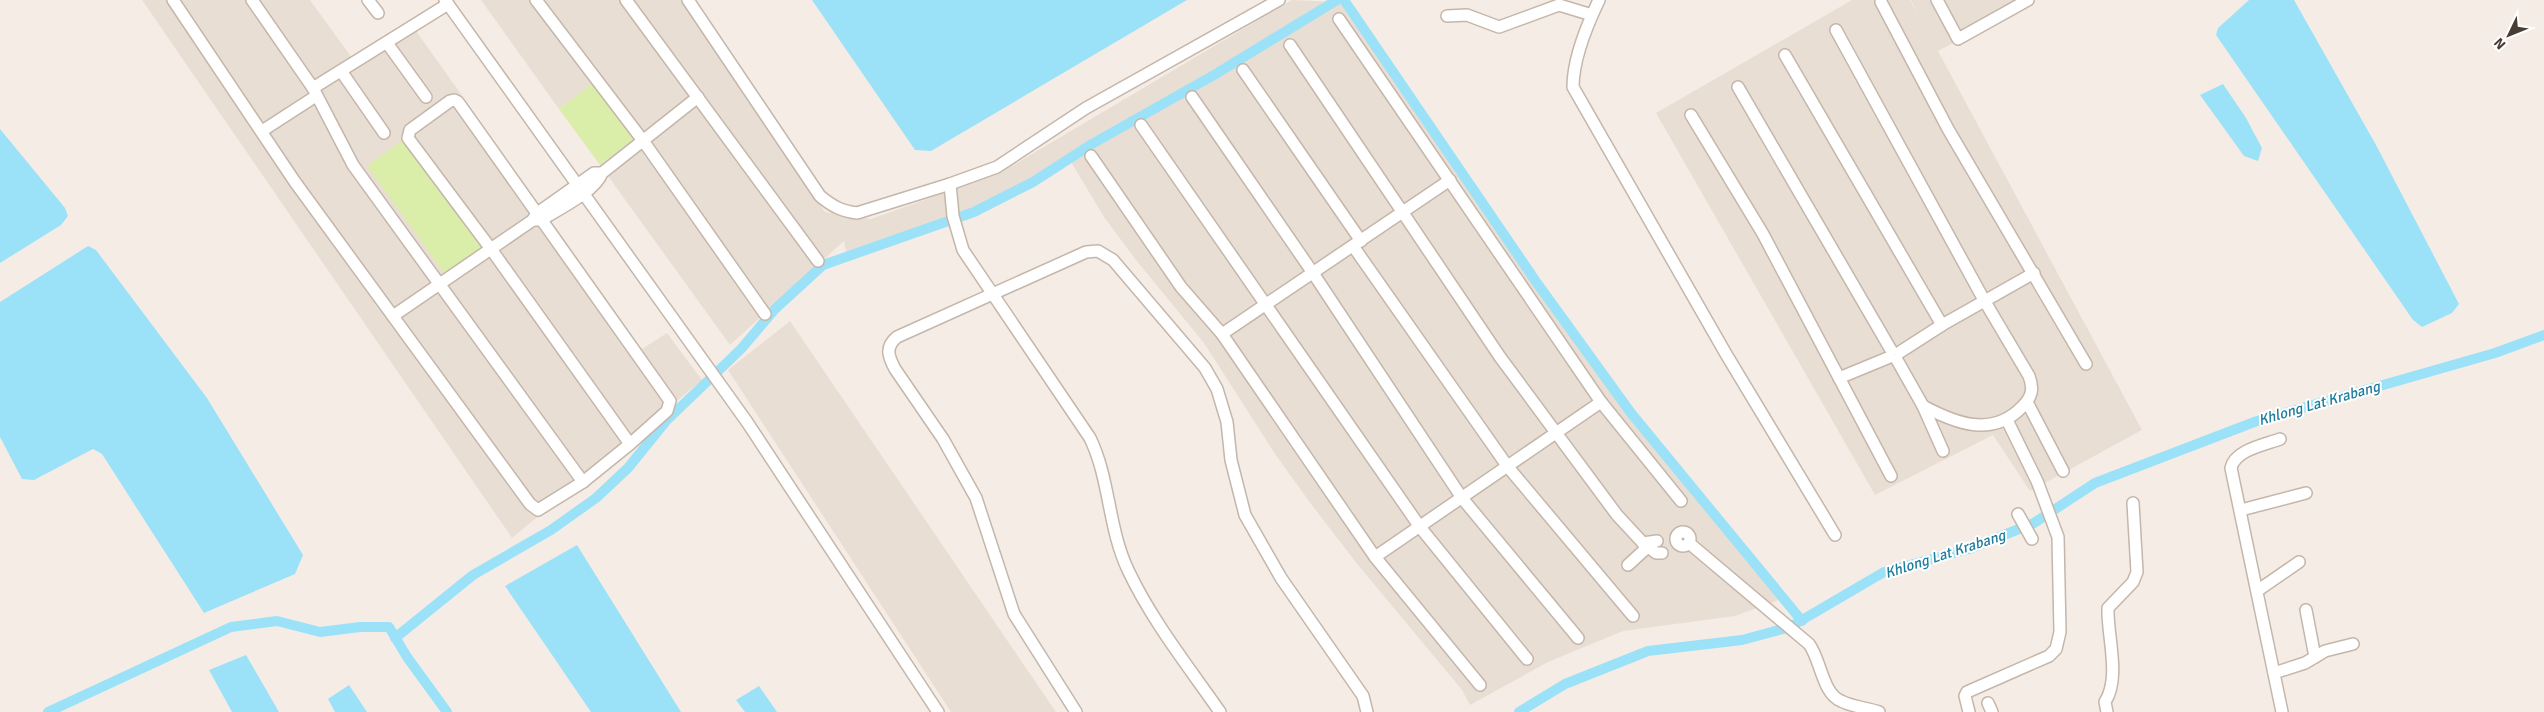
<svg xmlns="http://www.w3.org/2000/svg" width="2544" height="712" viewBox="0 0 2544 712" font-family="Signika,sans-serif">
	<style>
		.residential { fill: #e9ded3 }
		.green { fill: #daeda9 }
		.water { fill: #9be2f8 }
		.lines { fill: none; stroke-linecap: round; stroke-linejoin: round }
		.canal { stroke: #9be2f8; stroke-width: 10 }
		.street-casing { stroke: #c4b6aa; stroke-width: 14 }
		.street { stroke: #fff; stroke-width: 11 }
		.labels { text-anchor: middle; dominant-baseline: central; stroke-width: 4; stroke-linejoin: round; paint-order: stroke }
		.water-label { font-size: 15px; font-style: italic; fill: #1e7d9d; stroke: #fff }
	</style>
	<rect width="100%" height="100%" fill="#f5ede5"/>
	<g class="residential">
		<polygon points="142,0 310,0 352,58 409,21 642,349 667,333 702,380 512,538"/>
		<polygon points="481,0 682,0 825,212 871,219 1000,173 1292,0 1336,2 1343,0 1466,174 1542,289 1612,388 1684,477 1718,513 1731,533 1784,598 1735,616 1623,631 1548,662 1470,705 1462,690 1358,565 1311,504 1275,454 1204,343 1136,260 1104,217 1071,162 1075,158 1009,195 847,256 844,241 730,345 600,165 638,136 598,79 559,109"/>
		<polygon points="1852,0 1910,0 1918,14 1911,0 2035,0 1938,51 2142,430 2030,491 1993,435 1875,495 1656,113"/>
		<polygon points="790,321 1056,712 951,712 728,370"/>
	</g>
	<g class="green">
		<polygon points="598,79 639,135 600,165 559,109"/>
		<polygon points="404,139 483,247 445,274 367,166"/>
	</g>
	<g class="water">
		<polygon points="812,0 1187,0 931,151 915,150"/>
		<polygon points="2249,0 2294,0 2376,145 2459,304 2452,313 2422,327 2413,320 2216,35 2218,28"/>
		<polygon points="2223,84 2246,118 2262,148 2258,161 2244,156 2200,95"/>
		<polygon points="0,129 65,208 68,216 61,225 0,263"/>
		<polygon points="88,246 96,250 207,398 303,555 295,574 204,613 102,454 93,449 34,480 22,479 0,437 0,302"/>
		<polygon points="577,545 681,712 591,712 505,586"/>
		<polygon points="246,655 279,712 232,712 209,670"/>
		<polygon points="349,685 367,712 335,712 328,699"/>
		<polygon points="759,686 777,712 745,712 736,700"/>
	</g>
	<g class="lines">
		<g class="canal">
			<polyline points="1344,0 1537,283 1631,413 1802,621"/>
			<polyline points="395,638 473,575 551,530 596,498 628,468 666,421 741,349 775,309 823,265 974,212 1033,182 1092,144 1214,75 1337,0"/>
			<polyline points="48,712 231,627 277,621 320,632 360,627 389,627 407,657 447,712"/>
			<polyline points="1519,712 1565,684 1648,651 1742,640 1790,627 1884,572 1969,549 2034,523 2095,483 2257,421 2495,353 2544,335"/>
		</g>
		<defs>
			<g id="street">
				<polyline points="173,0 295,182 530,504 538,510 583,482 630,444 667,411 670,401 458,102 454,100 450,101 410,130 408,138 491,249 630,444"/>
				<polyline points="252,0 313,88 353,165 583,482"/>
				<polyline points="368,0 378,13"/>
				<polyline points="445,0 747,422 938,712"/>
				<polyline points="536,0 644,142 765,314"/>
				<polyline points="626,0 818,261"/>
				<path d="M688,0L820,196C832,206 841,211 857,213L950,184L997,167L1086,108L1279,0"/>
				<path d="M1599,0C1587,25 1573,59 1573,87L1726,354L1835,535"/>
				<polyline points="1937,0 1958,39 2028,0"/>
				<polyline points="1881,2 1948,129 2086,364"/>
				<polyline points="1447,16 1467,15 1499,27 1559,5 1592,15"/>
				<polyline points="1339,19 1601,402 1681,501"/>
				<path d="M1836,30L1984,300L2029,376C2034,389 2032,397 2022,407C1992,438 1955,423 1923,406"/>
				<polyline points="387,43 426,97"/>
				<polyline points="1290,45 1500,357 1617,515 1643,543"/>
				<polyline points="1785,55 1942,325"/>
				<polyline points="1243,70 1361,241"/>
				<polyline points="341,71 384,133"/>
				<polyline points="1738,87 1891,350"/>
				<polyline points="313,88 448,4"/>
				<polyline points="1192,97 1313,273 1462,498 1578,638"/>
				<polyline points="1691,115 1763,234 1891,476"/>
				<polyline points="1141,125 1420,527 1527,659"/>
				<polyline points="262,131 316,96"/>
				<polyline points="1091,156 1181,287 1222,334 1375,557 1480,685"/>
				<path d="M602,173H594L536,214L533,220H541C557,210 596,191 602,173L698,97"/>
				<path d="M950,184L953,216L963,250L1090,438C1110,479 1108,528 1128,570C1152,621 1188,666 1220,712"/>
				<polyline points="1353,246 1508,467 1633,616"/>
				<polyline points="393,316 533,220"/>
				<polyline points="1222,334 1450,180"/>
				<polyline points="1900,352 1942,325 2034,273"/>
				<polyline points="1897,360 1923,406 1943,451"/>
				<polyline points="1839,378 1890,357"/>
				<polyline points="2027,402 2063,471"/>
				<path d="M2280,439C2264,445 2235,450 2231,468L2282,712"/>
				<polyline points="2241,510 2306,493"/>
				<polyline points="2018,514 2032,539"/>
				<circle cx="1683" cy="539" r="7"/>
				<polyline points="1657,541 1643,543 1656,553 1662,553"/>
				<path d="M1689,543L1809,644C1821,660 1822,693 1841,701C1853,707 1867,708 1879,712"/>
				<polyline points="1375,557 1601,402"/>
				<polyline points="1628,565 1652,543"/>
				<polyline points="2257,591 2299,562"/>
				<polyline points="2306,610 2315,657"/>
				<polyline points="2274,673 2305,663 2325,651 2353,644"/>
				<polyline points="1988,703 1992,712"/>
				<path d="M1076,712L1014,614L976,498L943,439L895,369C888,356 885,347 897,337L1086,252L1098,251L1113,260L1205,368L1217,389L1227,422L1231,460L1245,515L1281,578L1363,696L1367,712"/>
				<polyline points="1969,712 1965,696 1967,692 2049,656 2056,649 2060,632 2058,537 2037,481 2007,420"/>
				<path d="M2107,712L2105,702C2121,677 2107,636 2108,608L2133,582L2137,572L2133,503"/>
			</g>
		</defs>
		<use href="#street" class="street-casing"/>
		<use href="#street" class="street"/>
	</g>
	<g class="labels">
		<g class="water-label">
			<text transform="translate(2319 403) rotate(-16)">Khlong Lat Krabang</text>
			<text transform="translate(1945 554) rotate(-18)">Khlong Lat Krabang</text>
		</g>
	</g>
	<g transform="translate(2509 35) rotate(227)" stroke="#ffffff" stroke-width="4" paint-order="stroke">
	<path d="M0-4L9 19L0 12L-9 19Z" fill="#483d34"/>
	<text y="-8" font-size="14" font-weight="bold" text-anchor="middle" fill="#483d34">N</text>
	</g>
</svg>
